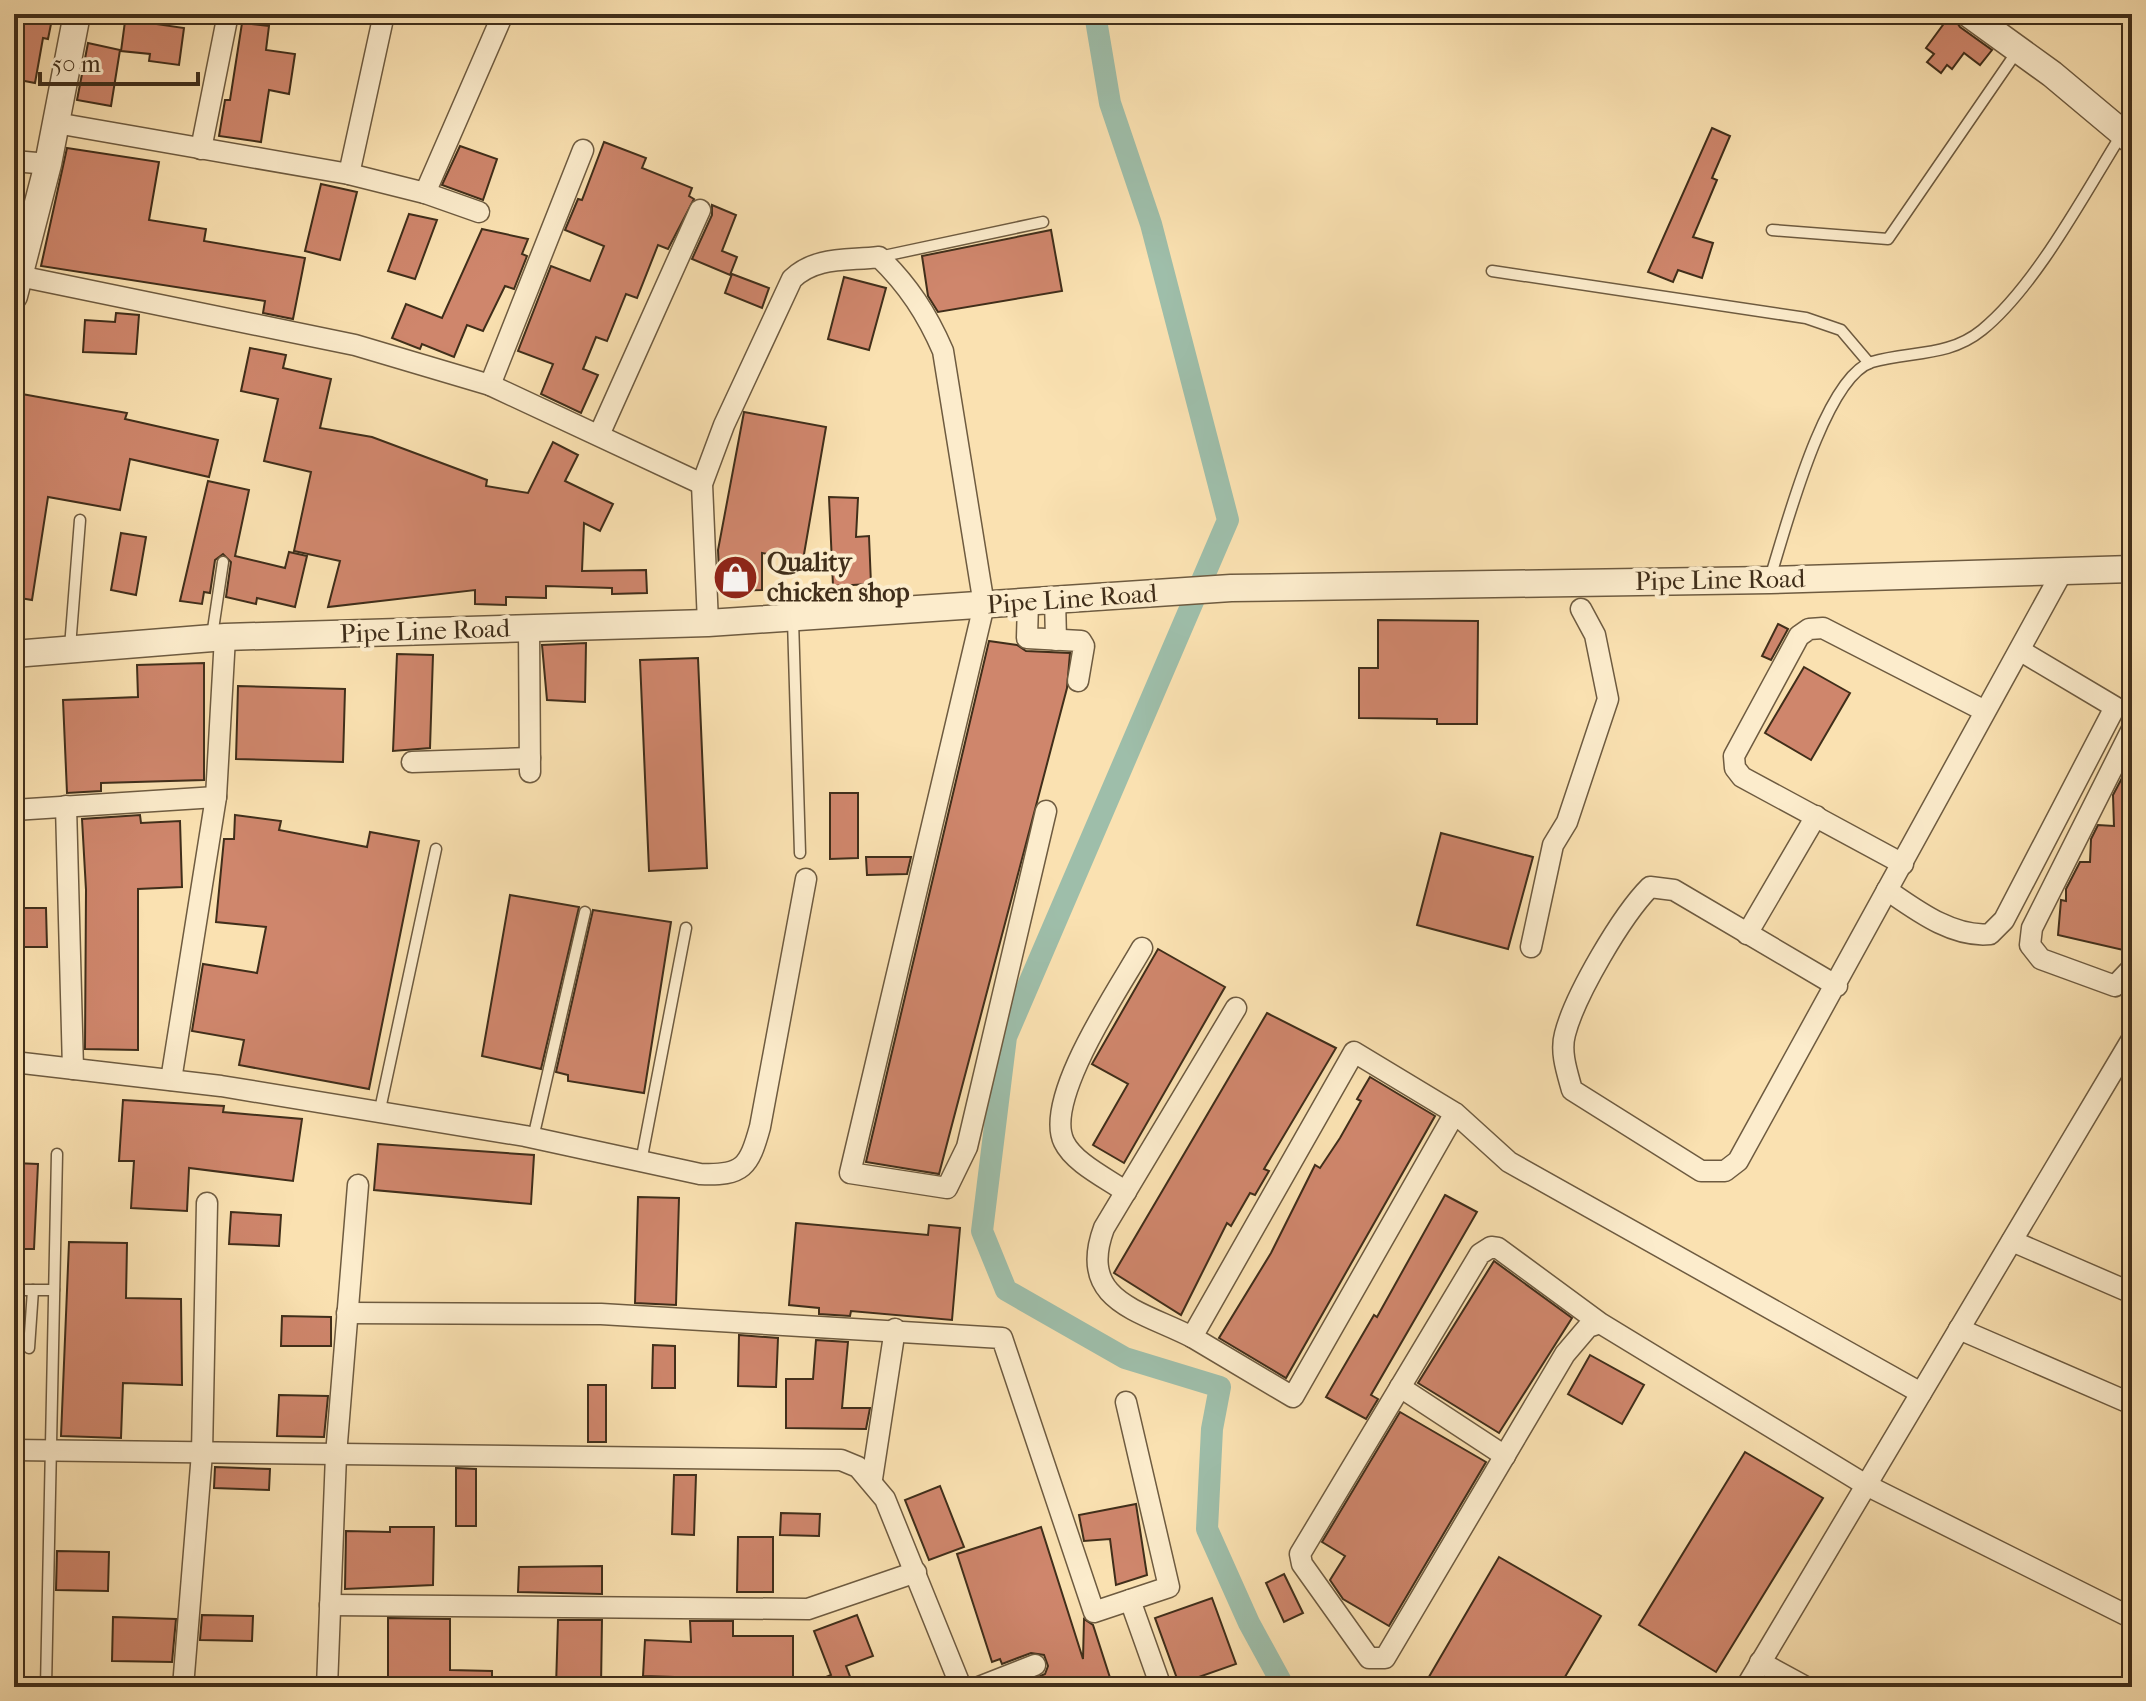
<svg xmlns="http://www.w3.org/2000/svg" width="2146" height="1701" viewBox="0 0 2146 1701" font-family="'IM FELL French Canon',serif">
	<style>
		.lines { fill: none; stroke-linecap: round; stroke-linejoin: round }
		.canal { stroke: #9ebeaa; stroke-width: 22 }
		.building { fill: #cf866c; stroke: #402e1a; stroke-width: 2 }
		.service-casing { stroke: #6e5b40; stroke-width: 13 }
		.minor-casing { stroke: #6e5b40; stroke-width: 23 }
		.tertiary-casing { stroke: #6e5b40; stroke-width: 29 }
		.service { stroke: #fceccc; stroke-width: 10 }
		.minor { stroke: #fceccc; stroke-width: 20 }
		.tertiary { stroke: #fceccc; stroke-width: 26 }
		.labels { text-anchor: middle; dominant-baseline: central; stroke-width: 8; stroke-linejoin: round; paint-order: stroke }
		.poi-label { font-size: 26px; font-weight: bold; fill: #402e1a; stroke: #fceccc; text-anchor: start }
		.street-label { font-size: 26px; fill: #402e1a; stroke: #fceccc }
	</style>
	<rect width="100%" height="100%" fill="#fae1b1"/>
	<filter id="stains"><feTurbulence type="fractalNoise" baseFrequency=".0025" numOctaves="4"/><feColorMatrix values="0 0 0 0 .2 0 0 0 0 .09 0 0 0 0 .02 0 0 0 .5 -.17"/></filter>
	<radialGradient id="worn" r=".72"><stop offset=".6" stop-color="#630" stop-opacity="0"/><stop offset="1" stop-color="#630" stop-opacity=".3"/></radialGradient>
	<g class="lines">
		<polyline class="canal" points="1095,14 1110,103 1151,224 1228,520 1006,1037 982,1231 1006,1290 1125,1358 1220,1387 1212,1429 1207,1529 1249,1623 1284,1687"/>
	</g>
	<g class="building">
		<polygon points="14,14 53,14 48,39 43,38 35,83 14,79"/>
		<polygon points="126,14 151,14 149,23 184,28 179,65 149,61 150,54 121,51"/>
		<polygon points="1951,14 1960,27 1992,50 1980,65 1964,53 1952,69 1947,65 1941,73 1927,62 1934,54 1926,48"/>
		<polygon points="242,23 269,26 266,50 295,54 289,94 269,90 261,142 219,136 225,100 230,100"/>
		<polygon points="88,43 120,50 111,106 77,100"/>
		<polygon points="1712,128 1730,136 1712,178 1717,180 1693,237 1713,243 1702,278 1678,270 1673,282 1648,272"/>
		<polygon points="604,142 646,158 642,168 692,188 689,196 694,199 668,249 658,245 637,298 626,294 607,341 596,337 583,369 598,375 581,413 541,394 553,364 518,351 551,266 590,281 604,246 565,230 578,199 582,200"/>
		<polygon points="460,146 497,159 483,200 442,185"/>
		<polygon points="67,148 159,162 149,220 206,229 204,241 305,258 293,319 263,313 265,301 41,266"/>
		<polygon points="321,184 357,192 340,260 305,251"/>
		<polygon points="712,205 736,215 722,251 737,257 730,275 692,259 712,215"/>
		<polygon points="409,214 437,220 415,279 388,271"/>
		<polygon points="482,229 528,239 522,254 527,256 514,289 505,286 483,331 467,325 454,357 422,344 420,349 392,338 406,304 442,318"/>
		<polygon points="1051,230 1062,291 938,312 928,296 922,256"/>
		<polygon points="732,274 769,288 762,308 725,293"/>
		<polygon points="844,277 886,288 869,350 828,339"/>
		<polygon points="116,313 139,315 136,354 83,352 85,320 115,322"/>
		<polygon points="250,348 286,355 283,368 331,379 320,428 372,437 487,480 486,486 528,493 553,442 578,455 565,481 613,504 600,531 584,523 582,571 646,570 647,593 612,594 612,588 546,586 546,598 506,597 506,605 475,604 475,590 328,607 340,561 294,551 311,472 264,461 278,399 241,391"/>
		<polygon points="22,394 127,413 125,419 218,440 209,477 130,459 120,510 48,497 32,600 14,597 14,436"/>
		<polygon points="744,412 826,427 803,560 762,553 762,590 720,591 718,550"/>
		<polygon points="208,481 249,490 235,556 285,568 289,552 307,556 295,607 257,598 256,604 226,597 231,562 223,554 215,560 210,593 204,592 202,604 180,601"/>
		<polygon points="829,497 858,498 856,537 869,536 871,584 833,586"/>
		<polygon points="121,533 146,537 136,595 111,590"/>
		<polygon points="1378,620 1478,621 1477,724 1437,724 1437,719 1359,718 1359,668 1378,668"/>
		<polygon points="1778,624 1788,629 1771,660 1762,656"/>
		<polygon points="989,641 1017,645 1026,651 1070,653 1067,688 939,1174 866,1162"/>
		<polygon points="586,643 585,702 547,700 542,645"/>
		<polygon points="397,654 433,655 430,748 393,751"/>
		<polygon points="698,658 707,868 649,871 640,660"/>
		<polygon points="204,663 204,780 101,783 101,791 67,793 63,700 138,697 137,665"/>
		<polygon points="1804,667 1850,693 1811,760 1765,733"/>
		<polygon points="238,686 345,689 343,762 236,759"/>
		<polygon points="2132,777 2132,952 2058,935 2061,900 2066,901 2066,889 2080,862 2090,862 2091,839 2098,825 2114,826 2113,795 2122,778"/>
		<polygon points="830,793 858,793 858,858 830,859"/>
		<polygon points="140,815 141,823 180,821 182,887 138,889 138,1050 85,1049 86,890 82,819"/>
		<polygon points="235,815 281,821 279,830 367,847 370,832 419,841 369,1089 239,1065 244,1040 192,1031 203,964 257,973 266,927 216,922 224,839 234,839"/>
		<polygon points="1441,833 1533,857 1508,949 1417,925"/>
		<polygon points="866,857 911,857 907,874 867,875"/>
		<polygon points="510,895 579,907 541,1069 482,1056"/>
		<polygon points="14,908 46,908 47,947 14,947"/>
		<polygon points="593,910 671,922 644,1093 568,1081 568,1075 556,1072"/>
		<polygon points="1158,949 1225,987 1124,1163 1093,1145 1128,1084 1092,1064"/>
		<polygon points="1267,1013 1336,1048 1264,1169 1269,1171 1255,1195 1250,1193 1231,1226 1227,1223 1181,1315 1114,1273"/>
		<polygon points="1370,1077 1435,1116 1286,1378 1219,1338 1271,1253 1315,1165 1320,1168 1340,1138 1361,1101 1357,1099"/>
		<polygon points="123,1100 224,1106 223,1112 302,1119 293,1181 189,1168 187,1211 131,1208 134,1161 119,1161"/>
		<polygon points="378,1144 534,1155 531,1204 374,1190"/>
		<polygon points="14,1163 38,1164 34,1249 14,1249"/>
		<polygon points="1445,1195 1477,1212 1371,1395 1378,1399 1366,1419 1326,1397 1374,1315 1377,1317"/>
		<polygon points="638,1197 679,1198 676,1305 635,1303"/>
		<polygon points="231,1212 281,1215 279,1246 229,1244"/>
		<polygon points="796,1223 928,1235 929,1225 960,1228 952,1320 851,1311 850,1316 819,1314 819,1308 789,1305"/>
		<polygon points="69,1242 127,1243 126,1298 181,1299 182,1385 123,1383 121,1438 61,1436"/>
		<polygon points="1494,1261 1572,1318 1499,1433 1418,1383"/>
		<polygon points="282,1316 331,1317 331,1346 281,1346"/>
		<polygon points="739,1335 778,1338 776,1387 738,1386"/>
		<polygon points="816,1340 848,1342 842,1408 870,1408 866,1429 786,1428 786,1379 813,1379"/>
		<polygon points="653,1345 675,1346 675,1388 652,1388"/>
		<polygon points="1590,1355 1644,1385 1622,1424 1568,1394"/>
		<rect x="588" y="1385" width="18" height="57"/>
		<polygon points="279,1395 328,1396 324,1437 277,1436"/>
		<polygon points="1400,1412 1486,1462 1389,1626 1343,1599 1330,1580 1345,1556 1322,1542"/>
		<polygon points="1745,1452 1823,1498 1716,1672 1639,1625"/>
		<polygon points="215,1467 270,1469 269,1490 214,1488"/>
		<polygon points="456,1468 476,1469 476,1526 456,1526"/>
		<polygon points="674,1475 696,1475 694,1535 672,1534"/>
		<polygon points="940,1486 964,1547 929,1560 905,1500"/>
		<polygon points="1136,1504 1147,1575 1116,1585 1110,1539 1084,1541 1079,1515"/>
		<polygon points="781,1513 820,1514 819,1536 780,1535"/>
		<polygon points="390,1527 434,1527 433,1585 345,1589 346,1531 390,1532"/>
		<polygon points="1041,1527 1083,1659 1084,1619 1093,1625 1113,1687 1015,1687 1045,1674 1048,1666 1044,1655 1031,1653 1002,1664 1000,1659 992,1662 957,1554"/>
		<polygon points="738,1537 773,1537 773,1592 737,1592"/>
		<polygon points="57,1551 109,1552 108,1591 56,1590"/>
		<polygon points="1499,1557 1601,1616 1559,1687 1423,1687"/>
		<polygon points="602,1566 602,1594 518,1592 519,1567"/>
		<polygon points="1284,1574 1303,1613 1284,1622 1266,1583"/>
		<polygon points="1212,1598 1236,1664 1179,1684 1155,1618"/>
		<polygon points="202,1615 253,1616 252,1641 200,1640"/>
		<polygon points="857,1615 873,1656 846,1666 854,1687 802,1687 831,1675 814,1631"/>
		<polygon points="113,1617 176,1619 172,1662 112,1661"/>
		<polygon points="388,1618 450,1619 450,1670 492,1671 492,1687 388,1687"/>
		<polygon points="558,1620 602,1620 601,1687 556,1687"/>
		<polygon points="690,1621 733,1621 733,1636 793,1636 793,1687 738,1687 738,1679 643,1676 645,1640 691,1642"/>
	</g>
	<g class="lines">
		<defs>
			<g id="service">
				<polyline points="1772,230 1888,239 2018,50"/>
				<polyline points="879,257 1043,222"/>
				<polyline points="1492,271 1806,318 1841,330 1869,363"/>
				<path d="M1770,578C1785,531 1824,377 1872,362C1911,351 1949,357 1982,330C2036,286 2085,193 2123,132"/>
				<polyline points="793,620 800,853"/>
				<polyline points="212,636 223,562"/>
				<polyline points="70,647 80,520"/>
				<polyline points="379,1114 436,849"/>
				<polyline points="533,1138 585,912"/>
				<polyline points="641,1162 686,928"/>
				<polyline points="14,1290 33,1290"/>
				<polyline points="29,1348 33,1290 54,1290"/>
				<polyline points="46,1687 57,1154"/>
			</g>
			<g id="minor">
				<polyline points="56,123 349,174 425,193 503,14"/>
				<polyline points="201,149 228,14"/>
				<polyline points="14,161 48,164"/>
				<polyline points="349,174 384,14"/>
				<polyline points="425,193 479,212"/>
				<polyline points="19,276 355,345 490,385 702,484"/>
				<polyline points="490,385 583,150"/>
				<polyline points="599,435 700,210"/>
				<polyline points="1055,599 1056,640"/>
				<polyline points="1028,602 1027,638 1081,641 1084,646 1078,681"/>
				<path d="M708,623L702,484L724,425L792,279C816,256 847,261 879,257C908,285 927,314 943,351L984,605L850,1173L947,1188L967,1147L1046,811"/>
				<polyline points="529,628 530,772"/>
				<polyline points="2132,729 2032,928 2030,945 2041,959 2115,986 2132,968"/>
				<polyline points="412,762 530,758"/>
				<polyline points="66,806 73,1069"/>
				<polyline points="14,810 216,797"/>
				<polyline points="1903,864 1742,777 1735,768 1734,756 1799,636 1809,629 1823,628 1983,710"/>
				<path d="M1887,890C1916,910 1953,938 1990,934L2004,920L2115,707L2021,651"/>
				<polyline points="1747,934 1816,816"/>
				<polyline points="1531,947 1553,845 1567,822 1608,699 1595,635 1581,609"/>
				<path d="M1837,986L1674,890L1650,887C1622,915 1575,995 1565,1034C1560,1052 1567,1072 1572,1090L1701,1171H1725L1738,1161L2061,574"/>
				<path d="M14,1062L221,1086L525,1136L700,1174C743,1176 749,1167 760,1127L806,879"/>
				<polyline points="171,1080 216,797 225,637"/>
				<polyline points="1455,1113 1354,1052 1192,1337 1293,1397 1455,1113 1509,1162 1921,1393"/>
				<path d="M1126,1192C1108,1179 1074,1163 1064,1142C1043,1099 1120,987 1142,948"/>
				<polyline points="2012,1241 2132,1293"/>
				<polyline points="347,1313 601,1314 1002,1338 1094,1612 1169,1587 1126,1402"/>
				<polyline points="1600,1323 1498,1248 1491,1247 1480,1254 1300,1554 1302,1564 1369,1658 1385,1658 1565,1354 1588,1327 1600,1323 1866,1485 2132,1618"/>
				<polyline points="1959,1329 2132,1404"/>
				<path d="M1192,1337C1139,1310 1077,1301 1104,1228L1236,1008"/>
				<polyline points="1400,1387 1505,1456"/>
				<polyline points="14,1450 841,1460 858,1467 885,1499 961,1687"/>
				<polyline points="872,1479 895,1329"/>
				<polyline points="1130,1600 1161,1687"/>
				<polyline points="330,1605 808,1609 916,1572"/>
				<polyline points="1760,1662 1806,1687"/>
				<polyline points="183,1687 202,1453 207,1203"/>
				<polyline points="327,1687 336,1455 358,1185"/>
				<polyline points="979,1687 1035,1665"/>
				<polyline points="1746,1687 2132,1039"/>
			</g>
			<g id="tertiary">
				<polyline points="1969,14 2052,74 2132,141"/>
				<polyline points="14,296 48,164 77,14"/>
				<polyline points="14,654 225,637 708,623 1231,588 1770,580 2132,569"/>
			</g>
		</defs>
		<use href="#service" class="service-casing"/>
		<use href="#minor" class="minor-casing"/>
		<use href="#tertiary" class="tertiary-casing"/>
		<use href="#service" class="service"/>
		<use href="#minor" class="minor"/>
		<use href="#tertiary" class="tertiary"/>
	</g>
	<defs>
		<symbol id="shop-disc" viewBox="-11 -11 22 22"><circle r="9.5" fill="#8f2418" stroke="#fceccc"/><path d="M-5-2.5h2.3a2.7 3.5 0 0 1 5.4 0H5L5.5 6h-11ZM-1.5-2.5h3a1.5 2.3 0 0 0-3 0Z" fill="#fff"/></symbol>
	</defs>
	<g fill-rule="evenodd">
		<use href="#shop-disc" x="710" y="552" width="51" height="51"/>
	</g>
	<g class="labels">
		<g class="poi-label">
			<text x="767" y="562">Quality<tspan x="767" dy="30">chicken shop</tspan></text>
		</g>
		<g class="street-label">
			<text transform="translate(1720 580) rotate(-1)">Pipe Line Road</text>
			<text transform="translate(1072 599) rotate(-4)">Pipe Line Road</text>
			<text transform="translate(425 631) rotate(-2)">Pipe Line Road</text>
		</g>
	</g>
	<rect width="2146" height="1701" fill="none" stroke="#fae1b1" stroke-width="48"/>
	<rect x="16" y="16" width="2114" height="1669" fill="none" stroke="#402e1a" stroke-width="4"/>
	<rect x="24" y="24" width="2098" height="1653" fill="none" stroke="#402e1a" stroke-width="2"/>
	<path d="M40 72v12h158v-12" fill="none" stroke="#402e1a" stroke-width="4"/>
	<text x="52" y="72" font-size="24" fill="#402e1a" stroke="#fceccc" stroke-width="6" paint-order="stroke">50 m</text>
	<rect width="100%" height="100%" filter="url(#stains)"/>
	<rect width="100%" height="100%" fill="url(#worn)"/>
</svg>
